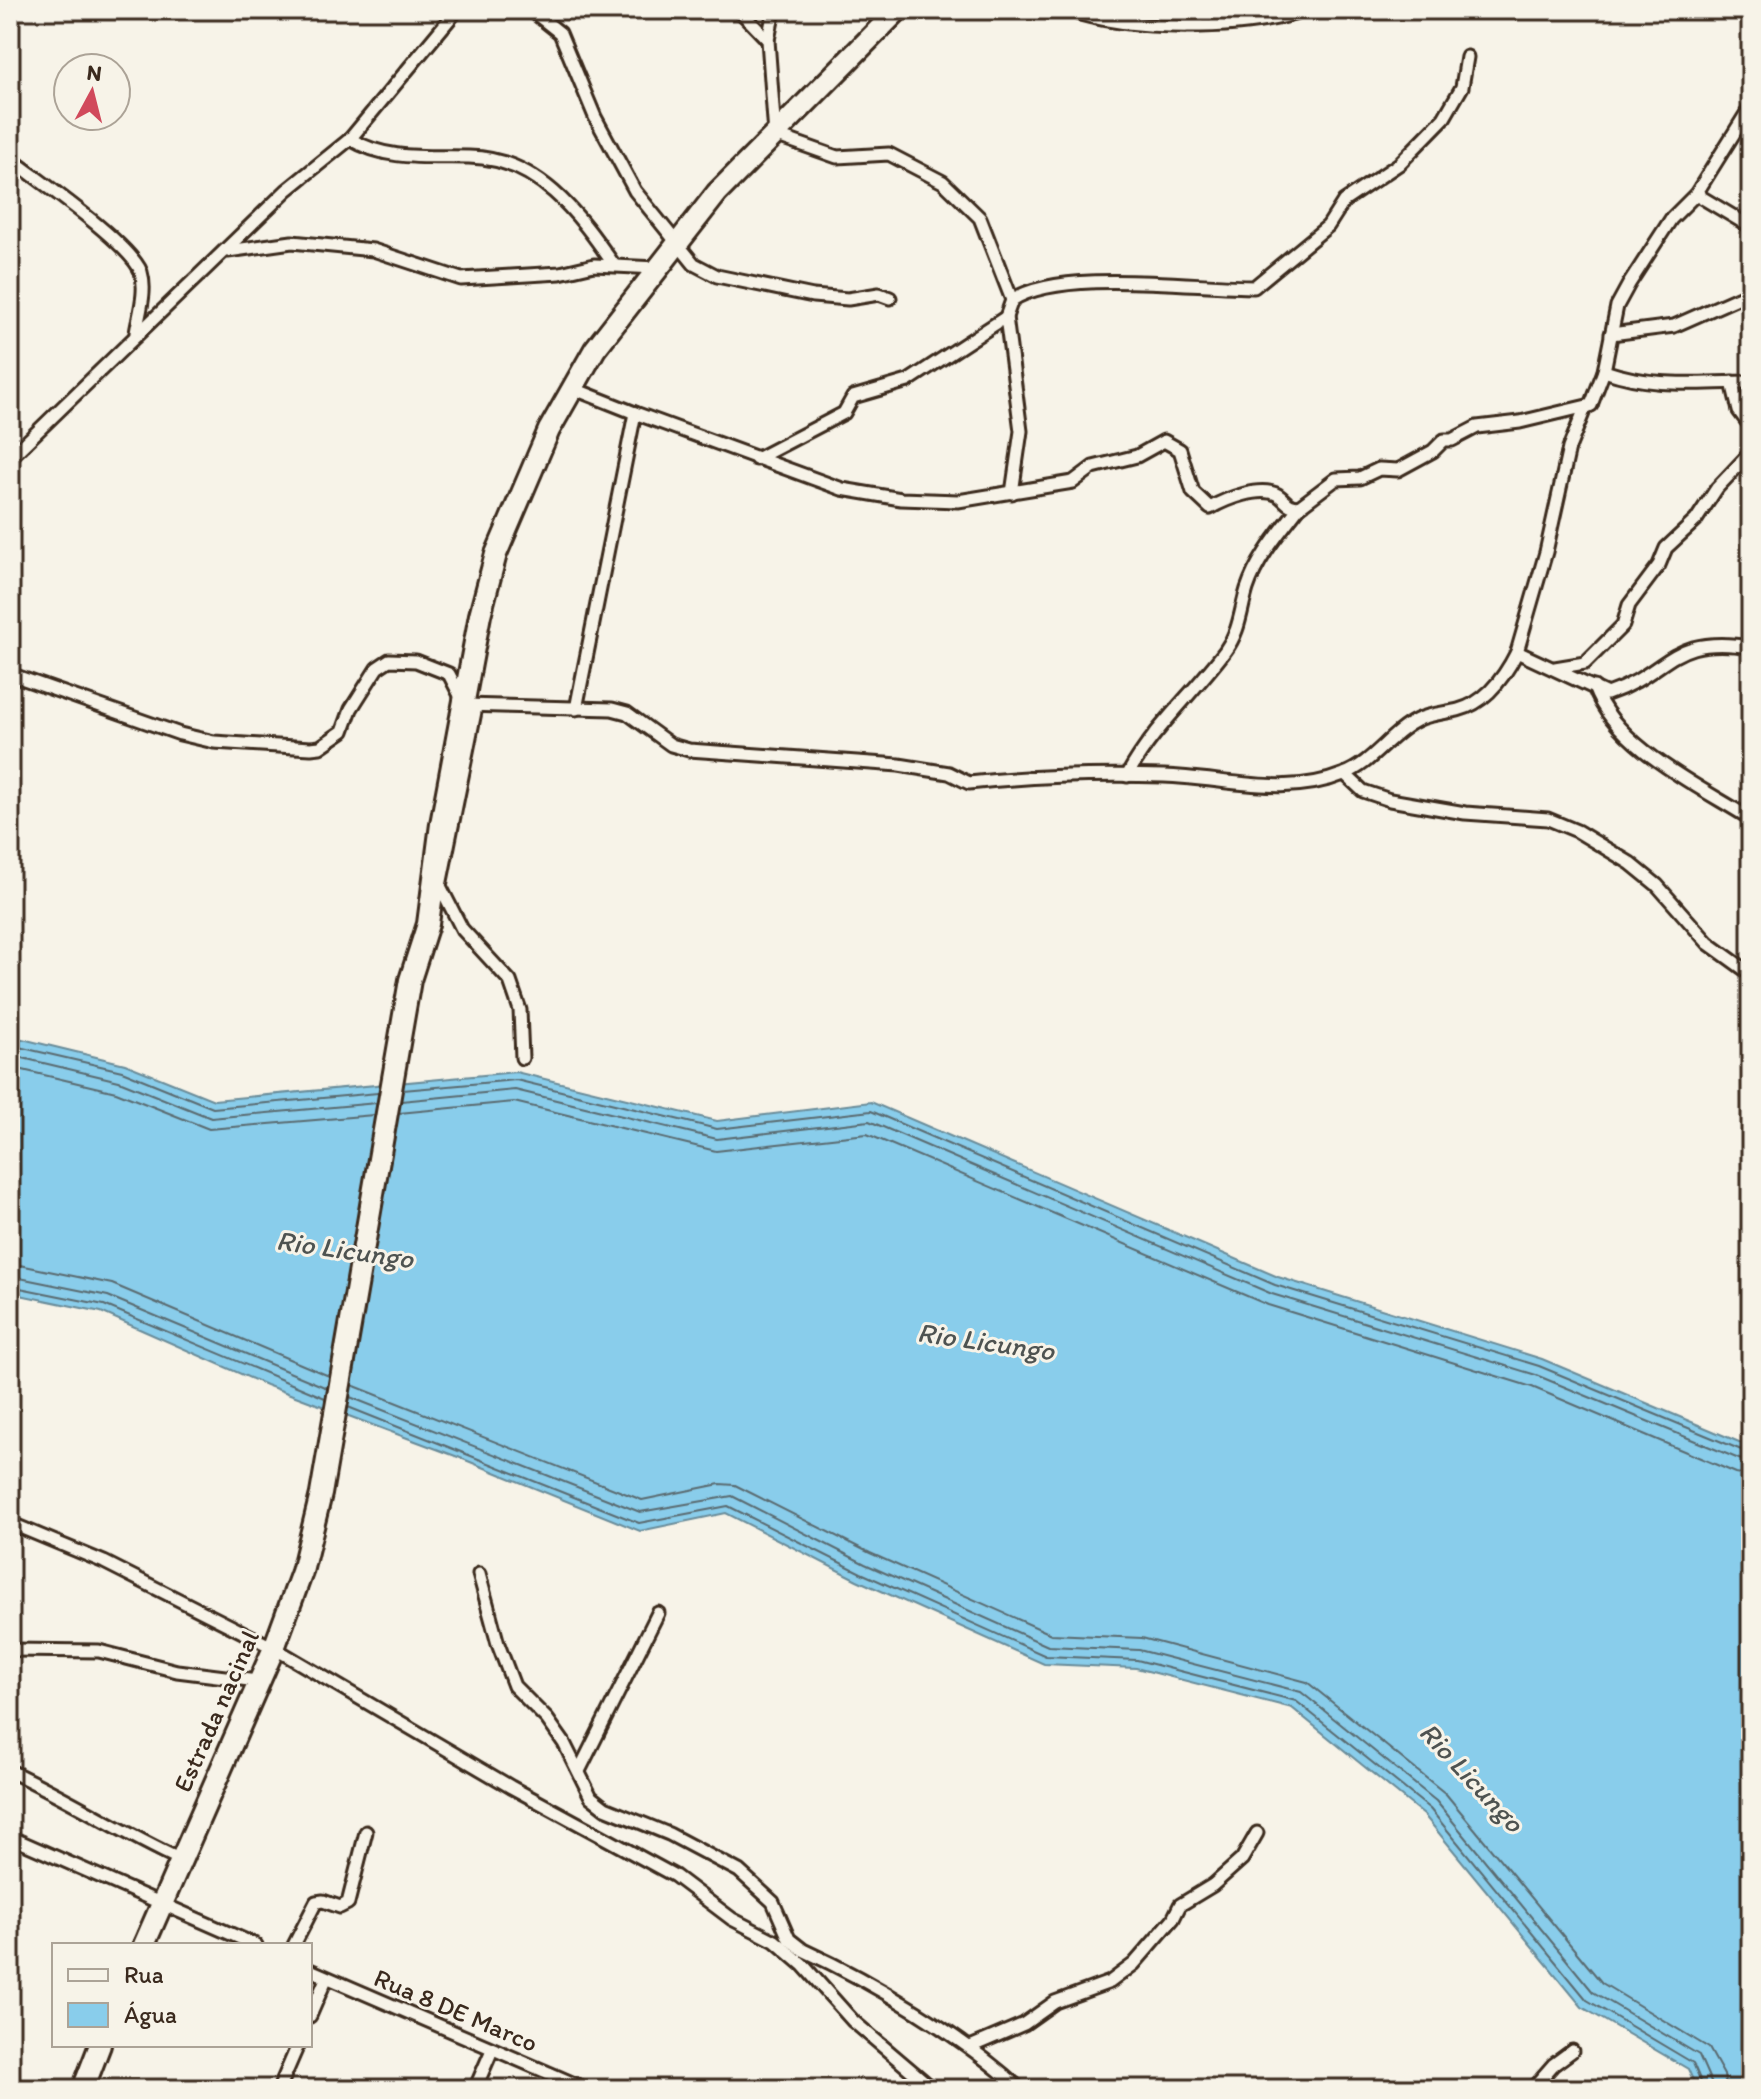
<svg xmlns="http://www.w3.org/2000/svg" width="1761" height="2099" viewBox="0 0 1761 2099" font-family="Itim,sans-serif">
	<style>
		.water { fill: #89cdeb; stroke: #6a8c99; stroke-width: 2 }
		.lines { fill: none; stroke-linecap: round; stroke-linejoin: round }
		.shore { stroke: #5a6b70; stroke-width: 2 }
		.street-casing { stroke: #3b2a1e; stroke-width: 17 }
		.highway-casing { stroke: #3b2a1e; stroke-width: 26 }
		.street { stroke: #f7f3e8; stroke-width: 11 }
		.highway { stroke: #f7f3e8; stroke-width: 20 }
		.labels { text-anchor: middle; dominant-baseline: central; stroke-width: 6; stroke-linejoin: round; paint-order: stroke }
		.street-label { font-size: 26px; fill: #3b2a1e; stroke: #f7f3e8 }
		.water-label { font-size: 28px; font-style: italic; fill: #4e5351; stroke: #f7f3e8 }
	</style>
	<rect width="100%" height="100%" fill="#f7f3e8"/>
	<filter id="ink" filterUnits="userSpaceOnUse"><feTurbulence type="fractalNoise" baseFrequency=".0125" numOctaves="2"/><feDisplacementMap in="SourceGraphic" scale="16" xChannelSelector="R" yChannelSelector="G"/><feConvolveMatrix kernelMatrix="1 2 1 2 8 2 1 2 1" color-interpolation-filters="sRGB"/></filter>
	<g filter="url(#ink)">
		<polygon class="water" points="10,1036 125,1064 214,1100 516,1072 717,1121 871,1102 1278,1277 1542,1359 1751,1447 1751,2089 1697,2089 1688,2069 1582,2007 1424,1815 1292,1708 1136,1668 1044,1664 857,1580 726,1513 640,1531 458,1457 266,1385 101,1312 10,1293"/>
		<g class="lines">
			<g class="shore">
				<polyline points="10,1045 122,1071 213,1108 378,1093"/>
				<polyline points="10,1055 119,1081 211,1118 377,1103"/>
				<polyline points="10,1067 116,1092 209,1129 374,1115"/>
				<polyline points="403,1090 516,1080 717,1129 871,1111 1275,1285 1539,1366 1751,1454"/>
				<polyline points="401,1101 515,1090 717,1139 869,1121 1272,1294 1536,1375 1751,1464"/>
				<polyline points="399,1113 514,1102 716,1151 867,1134 1268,1305 1532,1387 1736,1473 1751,1476"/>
				<polyline points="10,1263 112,1284 329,1376"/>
				<polyline points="10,1276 108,1296 327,1388"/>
				<polyline points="10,1286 104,1305 325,1398"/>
				<polyline points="352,1385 642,1500 720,1484 735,1485 870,1553 1051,1634 1142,1638 1307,1682 1446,1794 1602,1983 1709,2048 1724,2075 1726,2089"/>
				<polyline points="350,1397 640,1512 732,1496 865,1564 1048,1646 1139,1650 1301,1692 1436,1801 1593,1992 1699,2055 1714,2089"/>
				<polyline points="348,1407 639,1523 728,1506 861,1573 1046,1656 1137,1660 1296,1701 1430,1809 1587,2000 1693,2063 1704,2089"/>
			</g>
			<defs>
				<g id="street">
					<polyline points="531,10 560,33 595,117 635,191 694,264 717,276 813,296 848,299 879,294 890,298"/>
					<polyline points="739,10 768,40 775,135 837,157 889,154 943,182 980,218 1012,300"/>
					<path d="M1067,10C1131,32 1244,31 1308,10"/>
					<polyline points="768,40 774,10"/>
					<path d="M350,139C387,161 427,156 469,157C538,158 578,213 614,265"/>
					<path d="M10,158C38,180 130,243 141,272C147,291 139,314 136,333"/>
					<polyline points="1696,194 1751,227"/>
					<polyline points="228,251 292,242 373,250 461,279 560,273 594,265 657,268"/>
					<polyline points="1611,334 1674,326 1751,292"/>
					<path d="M1604,371C1657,389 1697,382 1751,382"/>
					<polyline points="1732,382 1739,411 1751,427"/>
					<polyline points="572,388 635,413"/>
					<polyline points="10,458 287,190 350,139 457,10"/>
					<polyline points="756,459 844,413 853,397 908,381 1006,317"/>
					<path d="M1012,493L1021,431L1006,317L1012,300C1062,268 1192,287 1254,287L1328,226L1344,201L1399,164L1444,118L1462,87L1467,57"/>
					<polyline points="1517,652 1546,552 1569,448 1585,408 1591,405 1604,371 1617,306 1629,284 1671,219 1696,194 1751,106"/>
					<polyline points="1555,668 1585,663 1623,625 1629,605 1659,565 1666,548 1696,520 1717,488 1751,452"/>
					<path d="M10,674L180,734L214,742L311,748L320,747L343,731L351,709L377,668L389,660L416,661L449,674L465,705L612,709L627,713L671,745L689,750L899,765L949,773L969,783C1032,776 1100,774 1164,776C1225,778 1285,798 1344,774C1373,763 1390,733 1417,720C1429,714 1445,713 1458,710C1486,703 1505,676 1517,652L1607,694C1672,672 1668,634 1751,647"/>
					<path d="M1594,687C1615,747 1699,786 1751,819"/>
					<polyline points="476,707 440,886 462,929 510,981 520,1010 522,1058"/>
					<path d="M576,709L635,413L842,489L901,499L958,501L1073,482L1093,467L1137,456L1164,441L1180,450L1193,492L1210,508C1226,499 1260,485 1278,495C1287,501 1287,507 1299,507L1336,479L1360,478L1379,469L1398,470L1433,451L1444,440H1452L1477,427L1520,422L1591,405"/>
					<polyline points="1345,774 1363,791 1390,800 1465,813 1548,819 1577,831 1630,863 1657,885 1708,943 1751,974"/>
					<path d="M1127,776C1152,729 1193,694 1225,651C1240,631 1240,612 1247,589C1257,558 1280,532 1299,507"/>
					<polyline points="10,1523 104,1562 274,1648 511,1787 675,1876 732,1919 775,1941 803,1965 853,2021 933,2089"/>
					<path d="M479,1574L498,1644L514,1686L547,1719L564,1743L591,1797L605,1808L669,1834L739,1871L773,1902L789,1939L803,1950C873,1982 964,2037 1020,2089"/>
					<polyline points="10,1650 99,1651 177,1671 257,1681"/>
					<path d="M10,1771C68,1798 121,1832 179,1859"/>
					<polyline points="579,1771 658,1613"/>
					<polyline points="10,1837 256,1945"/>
					<polyline points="294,1945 316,1902 323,1901 340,1907 348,1903 366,1832"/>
					<polyline points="310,1970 586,2089"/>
					<polyline points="310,2016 326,1979"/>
					<polyline points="970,2047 1024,2024 1055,2002 1110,1982 1134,1964 1173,1919 1180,1905 1213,1885 1242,1859 1257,1833"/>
					<polyline points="279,2089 298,2045"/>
					<polyline points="475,2089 492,2050"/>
					<polyline points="1532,2089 1553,2065 1572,2051"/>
				</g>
				<g id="highway">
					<polyline points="144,1945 274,1648 302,1572 321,1494 410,980 428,924 441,824 480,615 496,554 549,430 595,349 717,193 898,10"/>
					<polyline points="83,2089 100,2045"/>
				</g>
			</defs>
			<use href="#street" class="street-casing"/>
			<use href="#highway" class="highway-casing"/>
			<use href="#street" class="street"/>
			<use href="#highway" class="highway"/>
		</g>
	</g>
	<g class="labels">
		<g class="street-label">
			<text transform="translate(216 1711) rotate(-66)">Estrada nacinal</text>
			<text transform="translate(456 2010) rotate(23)">Rua 8 DE Marco</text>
		</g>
		<g class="water-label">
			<text transform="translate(345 1249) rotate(8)">Rio Licungo</text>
			<text transform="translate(986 1341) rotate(8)">Rio Licungo</text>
			<text transform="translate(1472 1777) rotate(47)">Rio Licungo</text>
		</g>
	</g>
	<rect width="1761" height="2099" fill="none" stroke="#f7f3e8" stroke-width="40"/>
	<rect x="20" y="20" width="1721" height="2059" fill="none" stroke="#3b2a1e" stroke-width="3" filter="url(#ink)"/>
	<rect x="52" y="1943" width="260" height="104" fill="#f7f3e8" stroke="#aca397" stroke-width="2"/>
	<rect x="68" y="1969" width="40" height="12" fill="#f7f3e8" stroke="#aca397" stroke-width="2"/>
	<text x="124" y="1983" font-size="24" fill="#3b2a1e">Rua</text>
	<rect x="68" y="2003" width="40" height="24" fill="#89cdeb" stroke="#aca397" stroke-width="2"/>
	<text x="124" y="2023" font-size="24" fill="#3b2a1e">Água</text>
	<g transform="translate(92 92) rotate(7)"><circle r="38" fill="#f7f3e8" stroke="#aca397" stroke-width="2"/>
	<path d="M0-6L14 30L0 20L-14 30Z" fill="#d1495b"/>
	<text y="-12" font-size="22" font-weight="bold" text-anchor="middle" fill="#3b2a1e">N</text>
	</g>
</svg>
